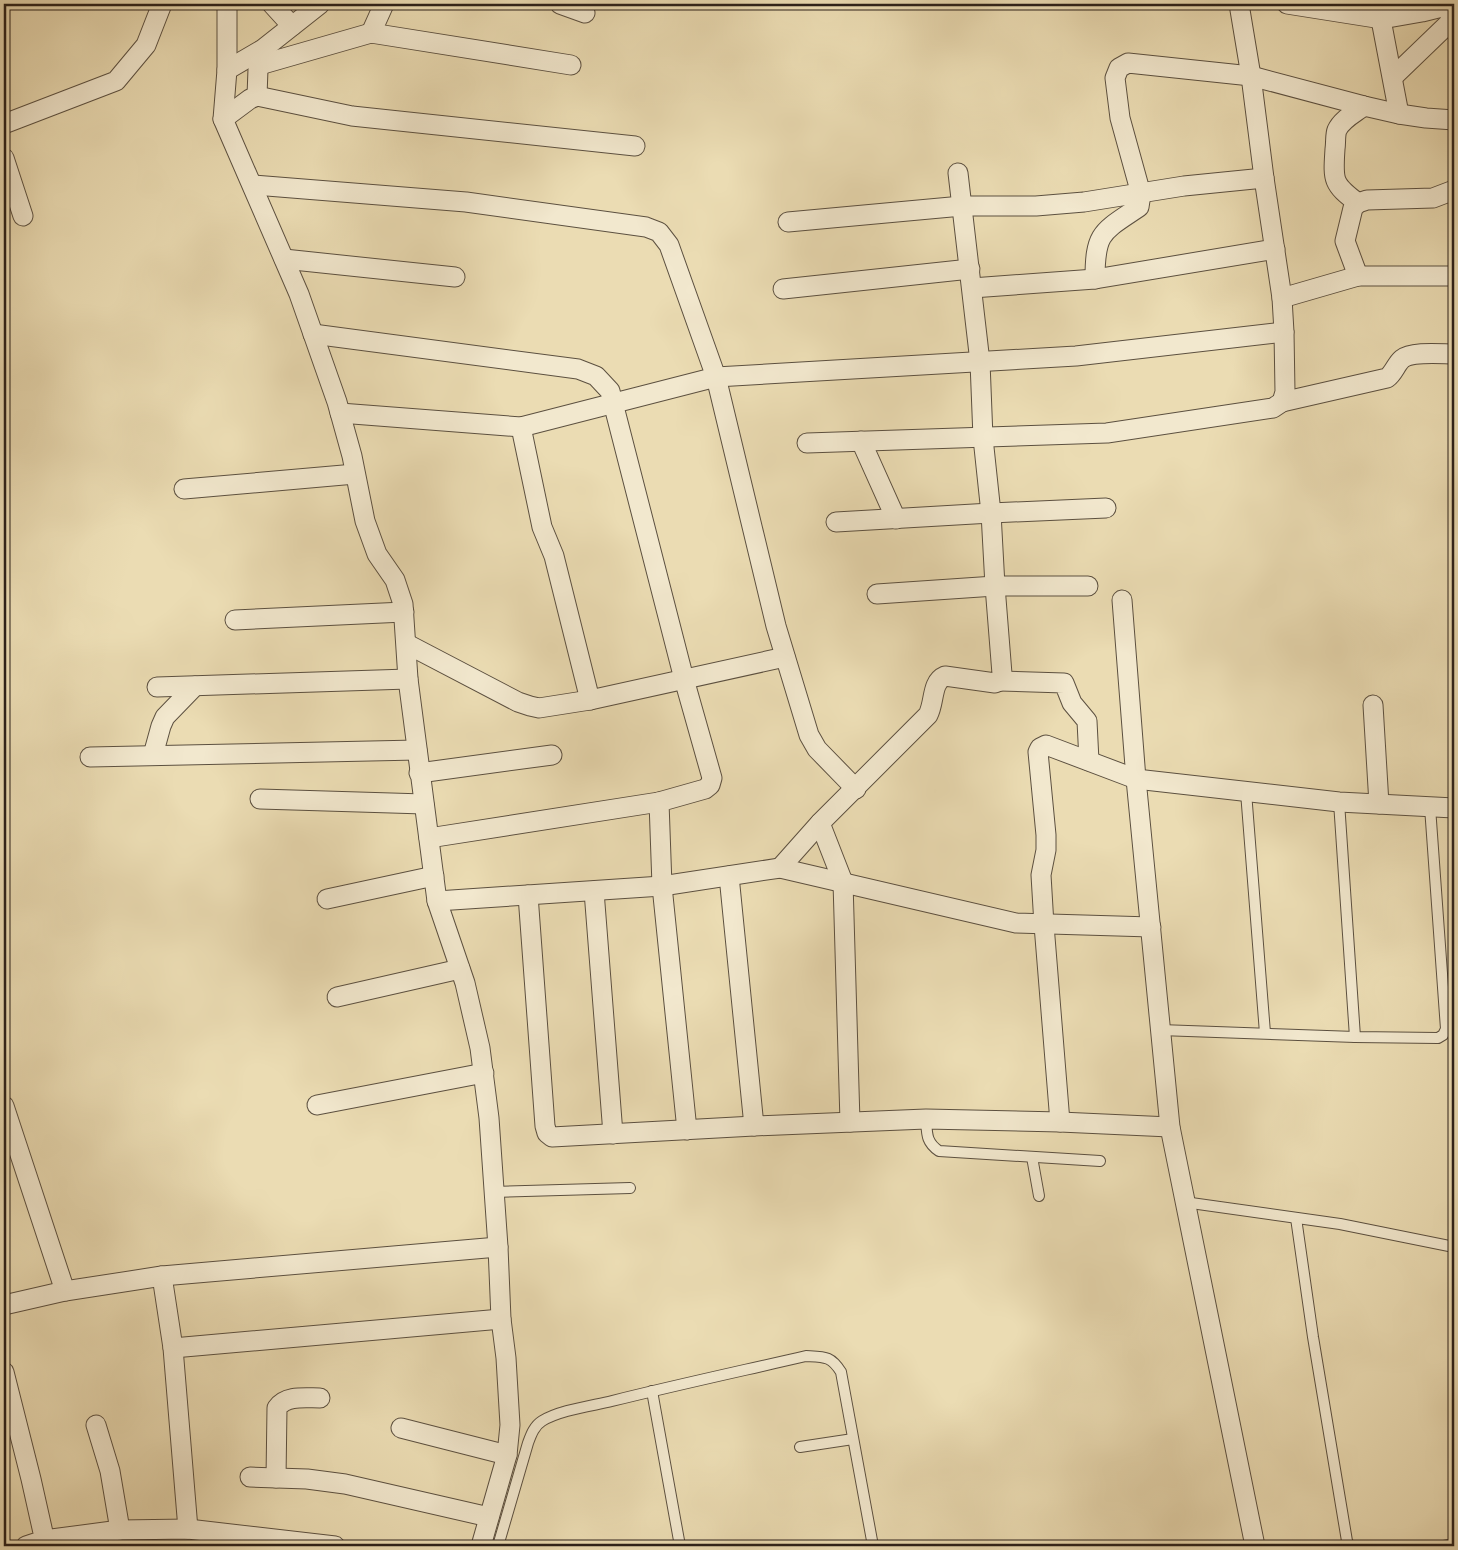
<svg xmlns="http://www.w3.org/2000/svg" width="1458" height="1550" viewBox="0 0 1458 1550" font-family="'Sorts Mill Goudy',serif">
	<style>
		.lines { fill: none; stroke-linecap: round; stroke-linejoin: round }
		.lane-casing { stroke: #5c5040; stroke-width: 12 }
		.street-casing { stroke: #5c5040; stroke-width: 21 }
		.lane { stroke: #f2e8ce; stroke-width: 10 }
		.street { stroke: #f2e8ce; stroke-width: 19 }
	</style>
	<rect width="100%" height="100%" fill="#ebdcb3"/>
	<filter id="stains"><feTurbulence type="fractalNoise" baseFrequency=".004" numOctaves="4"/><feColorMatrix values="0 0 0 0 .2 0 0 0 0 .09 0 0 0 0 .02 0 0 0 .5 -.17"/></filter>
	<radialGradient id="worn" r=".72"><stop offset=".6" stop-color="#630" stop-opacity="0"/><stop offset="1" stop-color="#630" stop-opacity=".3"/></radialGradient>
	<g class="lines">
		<defs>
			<g id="lane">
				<polyline points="1246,792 1265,1033"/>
				<polyline points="1339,802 1355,1037"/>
				<polyline points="1160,1030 1355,1037 1438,1038 1443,1035 1446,1029 1430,807"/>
				<path d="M926,1119C927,1134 926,1142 939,1151L1100,1161"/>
				<polyline points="1032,1157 1039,1196"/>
				<polyline points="494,1192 630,1188"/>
				<polyline points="1184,1202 1340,1224 1454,1247"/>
				<polyline points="1296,1218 1313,1337 1347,1541 1350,1546"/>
				<polyline points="652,1391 680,1546"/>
				<polyline points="800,1447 853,1439"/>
				<path d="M498,1546L528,1443C531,1435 534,1426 542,1421C560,1410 591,1406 612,1401C676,1385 741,1371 806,1356C825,1357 831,1356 841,1372L873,1546"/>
				<polyline points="1444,1546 1454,1544"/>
			</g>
			<g id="street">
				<polyline points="227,4 227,70 223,119 299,294 337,402 352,456 365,521 377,554 395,580 403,604 408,679 437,901 465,983 480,1048 489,1118 498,1247 501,1319 506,1358 510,1425 507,1455 481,1546"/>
				<polyline points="272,4 292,26"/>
				<polyline points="560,4 585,13"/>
				<polyline points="1287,4 1382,19 1422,12 1454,4"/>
				<polyline points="1378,4 1399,114"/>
				<polyline points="371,33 384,4"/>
				<polyline points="227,70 263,49 320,4"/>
				<polyline points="1393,77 1448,24 1454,14"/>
				<polyline points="257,96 258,69 263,64 371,33 571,65"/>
				<polyline points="223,119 250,99 257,96 352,116 635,146"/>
				<polyline points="4,124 116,81 146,45 162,4"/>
				<polyline points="4,158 23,216"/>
				<polyline points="253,185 466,202 646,227 659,232 669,245 716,377 776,626 809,735 817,749 856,789"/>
				<path d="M1358,203C1332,184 1333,180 1335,149C1336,143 1335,135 1337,130C1342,119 1355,113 1364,106"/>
				<polyline points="788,222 962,206 1036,206 1084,202 1184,186 1264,178"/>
				<polyline points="284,259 455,277"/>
				<polyline points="1358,276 1345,241 1353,208 1358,203 1367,200 1433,198 1454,190"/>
				<path d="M1095,279C1095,232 1102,232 1139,207L1141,194L1120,118L1115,78L1119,68L1128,63L1251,76L1364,106L1399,114L1426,118L1454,120"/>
				<polyline points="972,288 1095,279 1275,249"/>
				<polyline points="783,289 970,269"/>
				<polyline points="1282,298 1358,276 1454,276"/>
				<polyline points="313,334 578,369 596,376 610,391 684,679 712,778 710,785 705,789 659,802 662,886 687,1130"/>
				<path d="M1282,402L1387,378C1394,373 1396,364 1402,359C1412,351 1441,354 1454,354"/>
				<polyline points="340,413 521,427 716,377 1076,356 1284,332"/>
				<polyline points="521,427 542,527 554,556 590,700"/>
				<polyline points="861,441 896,519"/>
				<polyline points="807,443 1107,433 1273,408 1282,402 1285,392 1284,332 1282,298 1264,178 1251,76 1239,4"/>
				<polyline points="184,489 355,474"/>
				<polyline points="836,522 991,513 1106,508"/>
				<polyline points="877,594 995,586 1088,586"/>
				<polyline points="1122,600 1136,779 1170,1127 1255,1546"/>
				<polyline points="235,620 404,612"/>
				<polyline points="407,644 518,702 530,706 539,708 590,700 785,657"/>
				<polyline points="1000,681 1064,683 1072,703 1087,721 1089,761"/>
				<polyline points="157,687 408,679"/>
				<polyline points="1373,705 1379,804"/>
				<polyline points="153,755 161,726 165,717 195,686"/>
				<polyline points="90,757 417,750"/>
				<polyline points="419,773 552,755"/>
				<polyline points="260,799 424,804"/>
				<polyline points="820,823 843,882 850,1122"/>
				<polyline points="429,838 659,802"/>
				<path d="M780,868L820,823L928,715C935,702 931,682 945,676L995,683L1000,681L1002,674L995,586L991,513L983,438L980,362L958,173"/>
				<polyline points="729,876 754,1126"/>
				<polyline points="594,891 613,1134"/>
				<polyline points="528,895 545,1126 547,1133 552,1137 754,1126 926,1119 1060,1122 1170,1127"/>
				<polyline points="327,899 434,876"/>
				<polyline points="437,901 662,886 780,868 1016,923 1151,927"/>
				<polyline points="337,997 460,969"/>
				<polyline points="317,1105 484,1073"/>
				<polyline points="4,1106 65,1291"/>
				<polyline points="1060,1122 1044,925 1041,875 1046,850 1046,835 1038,752 1040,748 1046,745 1136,779 1339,802 1454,808"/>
				<polyline points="162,1276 173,1348 188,1529"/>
				<polyline points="4,1305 65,1291 162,1276 498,1247"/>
				<polyline points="173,1348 501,1319"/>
				<polyline points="4,1372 31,1479 44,1537 44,1540 26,1546"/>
				<polyline points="96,1425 110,1471 120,1530"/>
				<polyline points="401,1428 507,1455"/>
				<polyline points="250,1477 307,1479 345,1484 489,1517"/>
				<path d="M276,1478L277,1408C286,1395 305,1398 320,1398"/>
				<polyline points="44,1540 120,1530 188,1529 335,1546"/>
			</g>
		</defs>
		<use href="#lane" class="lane-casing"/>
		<use href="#street" class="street-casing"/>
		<use href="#lane" class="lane"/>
		<use href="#street" class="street"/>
	</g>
	<rect width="1458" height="1550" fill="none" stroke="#ebdcb3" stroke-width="20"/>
	<rect x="5" y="5" width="1448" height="1540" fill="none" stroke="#2c211a" stroke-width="2.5"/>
	<rect x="10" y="10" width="1438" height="1530" fill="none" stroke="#2c211a"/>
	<rect width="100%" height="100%" filter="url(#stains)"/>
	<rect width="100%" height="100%" fill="url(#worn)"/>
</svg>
